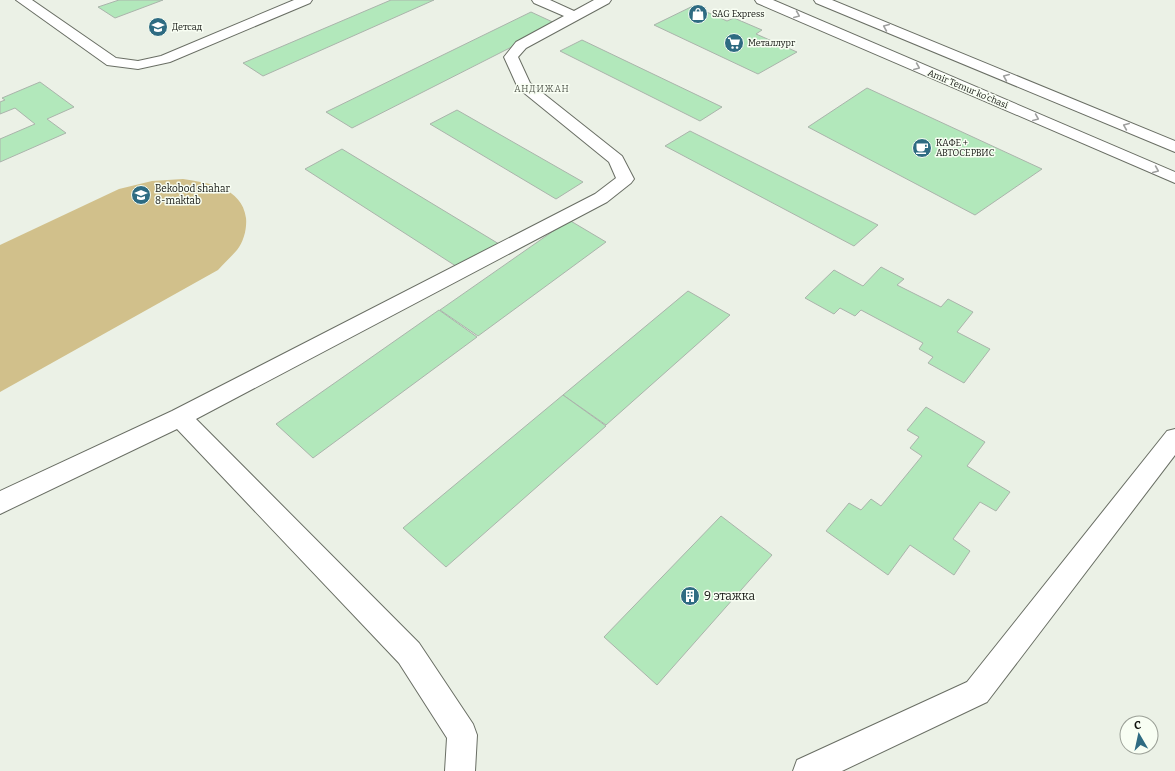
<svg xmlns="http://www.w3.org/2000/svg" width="1175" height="771" viewBox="0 0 1175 771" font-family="Bitter,serif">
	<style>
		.green { fill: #d1c08b }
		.building { fill: #b2e8bb; stroke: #aab4ab }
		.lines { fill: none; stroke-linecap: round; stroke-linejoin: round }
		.minor-casing { stroke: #696e64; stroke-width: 2 }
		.minor { fill: #fff; fill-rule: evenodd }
		.oneway { stroke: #9fa09f }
		.labels { text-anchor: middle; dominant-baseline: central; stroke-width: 3; stroke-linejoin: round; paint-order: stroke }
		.far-poi-label { font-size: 9px; fill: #10120e; stroke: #f8fef3; text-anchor: start }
		.far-neighbourhood-label { font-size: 9px; letter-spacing: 1px; fill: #53584e; stroke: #f8fef3 }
		.far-street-label { font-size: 9px; fill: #10120e; stroke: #f8fef3 }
		.poi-label { font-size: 10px; fill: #10120e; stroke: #f8fef3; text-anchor: start }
		.near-poi-label { font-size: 12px; fill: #10120e; stroke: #f8fef3; text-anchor: start }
	</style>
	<rect width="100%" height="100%" fill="#ebf1e6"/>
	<path class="green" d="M183,179C208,183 242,187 246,218C247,228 244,241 237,250C231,257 224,263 218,270L0,392V245L119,189L152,181Z"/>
	<g class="building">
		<polygon points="119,0 163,0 115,18 98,7"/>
		<polygon points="391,0 434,0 263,76 243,63"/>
		<polygon points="693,6 727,21 734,18 762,30 756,34 797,52 758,74 654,25"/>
		<polygon points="531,12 557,24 352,128 326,112"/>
		<polygon points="582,40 722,107 700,121 560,51"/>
		<polygon points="40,82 74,107 47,119 66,133 0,162 0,139 35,124 15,108 0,114 0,102 5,100 2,98"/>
		<polygon points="867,88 1042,169 975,215 808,127"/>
		<polygon points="457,110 583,182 556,199 430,124"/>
		<polygon points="690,131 878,225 854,246 665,146"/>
		<polygon points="342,149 499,244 462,270 305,169"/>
		<polygon points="569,220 606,242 478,336 440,310"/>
		<polygon points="881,267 904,279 897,285 941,307 948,299 973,312 957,332 990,349 964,383 928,363 933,357 919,349 923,343 861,310 855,316 840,308 834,314 805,298 834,270 863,286"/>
		<polygon points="688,291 730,315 606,425 563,395"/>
		<polygon points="439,310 477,337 313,458 276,424"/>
		<polygon points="563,395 606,426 446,567 403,528"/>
		<polygon points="926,407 985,442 967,466 1010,492 996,511 980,502 953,539 970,551 954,575 910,545 888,575 826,531 849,503 861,510 871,499 881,506 922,456 910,448 919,437 907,430"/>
		<polygon points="721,516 772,555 657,685 604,637"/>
	</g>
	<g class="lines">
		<defs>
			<g id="minor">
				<polygon points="16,0 32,0 116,58 138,61 161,56 294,0 312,0 310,3 170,62 138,69 107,65"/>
				<polygon points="532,0 550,0 574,11 594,0 611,0 609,3 526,48 518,57 530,83 622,156 634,179 631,183 607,202 196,419 419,643 473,724 477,735 475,771 445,771 447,738 399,663 177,429 0,514 0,491 172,411 595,194 616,178 609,162 518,88 504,57 516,42 564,16 534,3"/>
				<polygon points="755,0 773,0 1175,172 1175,183 757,3"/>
				<polygon points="814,0 832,0 1175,141 1175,152 816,3"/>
				<polygon points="1175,429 1175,455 987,702 842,771 793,771 797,760 967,682 1167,431"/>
			</g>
		</defs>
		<use href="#minor" class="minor-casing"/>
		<use href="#minor" class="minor"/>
	</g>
	<defs><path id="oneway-chevron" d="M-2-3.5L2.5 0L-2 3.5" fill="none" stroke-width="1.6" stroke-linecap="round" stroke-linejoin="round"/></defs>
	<g class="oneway">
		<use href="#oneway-chevron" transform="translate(797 15) rotate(23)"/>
		<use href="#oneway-chevron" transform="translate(886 27) rotate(-157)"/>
		<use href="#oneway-chevron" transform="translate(917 67) rotate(23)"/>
		<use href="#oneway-chevron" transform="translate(1006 77) rotate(-157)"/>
		<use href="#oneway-chevron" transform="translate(1036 118) rotate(23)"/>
		<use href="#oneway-chevron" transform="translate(1126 126) rotate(-157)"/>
		<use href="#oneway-chevron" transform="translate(1156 170) rotate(23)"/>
	</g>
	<defs>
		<symbol id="shop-disc" viewBox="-11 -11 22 22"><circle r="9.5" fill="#2e6b82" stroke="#f8fef3"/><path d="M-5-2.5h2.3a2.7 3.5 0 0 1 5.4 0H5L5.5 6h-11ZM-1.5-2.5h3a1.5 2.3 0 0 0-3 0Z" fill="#fff"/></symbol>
		<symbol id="school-disc" viewBox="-11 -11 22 22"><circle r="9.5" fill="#2e6b82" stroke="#f8fef3"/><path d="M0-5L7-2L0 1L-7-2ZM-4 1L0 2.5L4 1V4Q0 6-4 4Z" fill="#fff"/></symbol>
		<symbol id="supermarket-disc" viewBox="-11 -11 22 22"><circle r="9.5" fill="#2e6b82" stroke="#f8fef3"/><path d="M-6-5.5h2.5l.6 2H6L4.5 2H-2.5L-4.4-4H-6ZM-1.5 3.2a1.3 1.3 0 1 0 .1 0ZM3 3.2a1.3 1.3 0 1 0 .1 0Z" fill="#fff"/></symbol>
		<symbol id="cafe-disc" viewBox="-11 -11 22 22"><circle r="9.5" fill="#2e6b82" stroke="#f8fef3"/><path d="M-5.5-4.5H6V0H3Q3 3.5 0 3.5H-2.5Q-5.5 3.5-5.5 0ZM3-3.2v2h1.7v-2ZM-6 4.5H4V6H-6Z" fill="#fff"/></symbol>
		<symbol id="building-disc" viewBox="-11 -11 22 22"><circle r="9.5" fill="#2e6b82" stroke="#f8fef3"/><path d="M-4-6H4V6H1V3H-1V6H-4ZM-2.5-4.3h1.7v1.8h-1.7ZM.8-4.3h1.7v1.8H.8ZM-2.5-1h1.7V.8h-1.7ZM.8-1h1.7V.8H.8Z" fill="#fff"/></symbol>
	</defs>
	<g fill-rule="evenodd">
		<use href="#shop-disc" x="687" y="3" width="22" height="22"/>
		<use href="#school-disc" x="147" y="16" width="22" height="22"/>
		<use href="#supermarket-disc" x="723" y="32" width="22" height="22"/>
		<use href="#cafe-disc" x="911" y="137" width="22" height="22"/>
		<use href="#school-disc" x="130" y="184" width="22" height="22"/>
		<use href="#building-disc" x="679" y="585" width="22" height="22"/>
	</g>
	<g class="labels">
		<g class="far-poi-label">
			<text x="712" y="14">SAG Express</text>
			<text x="172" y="27">Детсад</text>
			<text x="748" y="43">Металлург</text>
			<text x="936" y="143">КАФЕ +<tspan x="936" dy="10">АВТОСЕРВИС</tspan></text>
		</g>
		<g class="far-neighbourhood-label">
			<text x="542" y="89">АНДИЖАН</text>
		</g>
		<g class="far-street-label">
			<text transform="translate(968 89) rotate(23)">Amir Temur koʻchasi</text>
		</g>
		<g class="poi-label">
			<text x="155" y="189">Bekobod shahar<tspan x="155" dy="12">8-maktab</tspan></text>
		</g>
		<g class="near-poi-label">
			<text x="704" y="596">9 этажка</text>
		</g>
	</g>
	<g transform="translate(1139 735) rotate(351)"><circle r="19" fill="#f8fef3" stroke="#9ba097"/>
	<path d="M0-3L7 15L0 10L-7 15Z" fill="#2e6b82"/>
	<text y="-6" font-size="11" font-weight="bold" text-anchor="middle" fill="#10120e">С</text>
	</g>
</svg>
